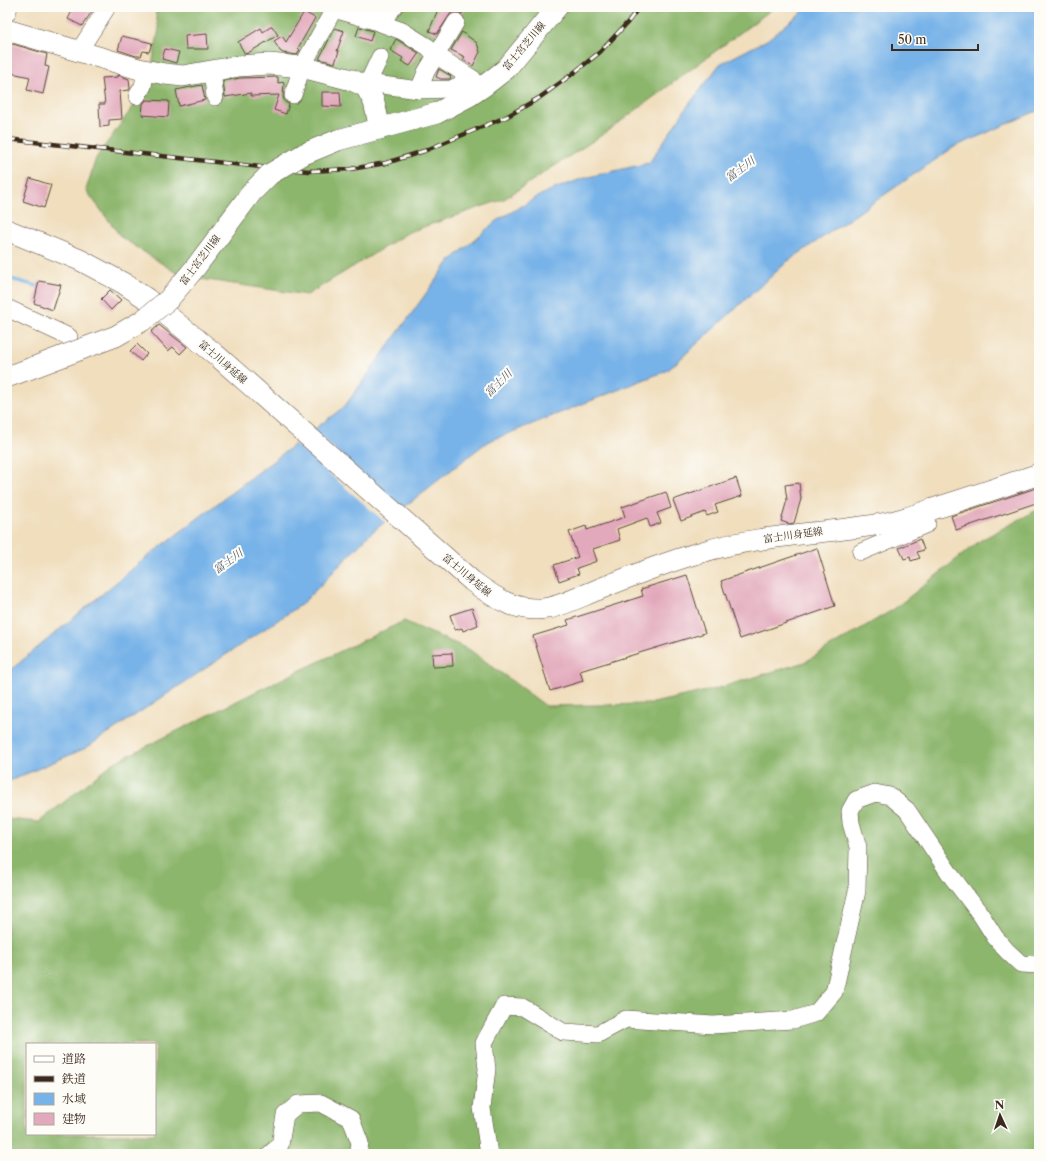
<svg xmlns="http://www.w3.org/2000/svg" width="1046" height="1161" viewBox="0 0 1046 1161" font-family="'Libre Caslon Text','Noto Serif JP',serif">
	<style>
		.forest { fill: #8cb66c; stroke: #647045; fill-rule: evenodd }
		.water { fill: #77b2e8; stroke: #596e83 }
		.pier { fill: #f0debd }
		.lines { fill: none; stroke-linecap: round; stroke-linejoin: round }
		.stream { stroke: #77b2e8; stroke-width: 3.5 }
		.building { fill: #e2a8bb }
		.minor-casing { stroke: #564536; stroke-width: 18 }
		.major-casing { stroke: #564536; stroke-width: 22 }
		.minor { stroke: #fff; stroke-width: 17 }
		.major { stroke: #fff; stroke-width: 21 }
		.rail-casing { stroke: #3b2a1e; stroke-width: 4.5 }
		.rail { stroke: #fdfcf7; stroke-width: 3; stroke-dasharray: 9; stroke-linecap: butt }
		.major-bridge-casing { stroke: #564536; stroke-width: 22; stroke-linecap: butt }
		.major-bridge { stroke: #fff; stroke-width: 21 }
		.labels { text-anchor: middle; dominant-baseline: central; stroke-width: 4; stroke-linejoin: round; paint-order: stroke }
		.street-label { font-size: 10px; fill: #3b2a1e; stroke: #fdfcf7 }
		.water-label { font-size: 11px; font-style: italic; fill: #505a65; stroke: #fdfcf7 }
	</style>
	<rect width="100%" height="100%" fill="#fdfcf7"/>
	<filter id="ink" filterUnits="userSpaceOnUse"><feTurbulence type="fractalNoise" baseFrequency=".025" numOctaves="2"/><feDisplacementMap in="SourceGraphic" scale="8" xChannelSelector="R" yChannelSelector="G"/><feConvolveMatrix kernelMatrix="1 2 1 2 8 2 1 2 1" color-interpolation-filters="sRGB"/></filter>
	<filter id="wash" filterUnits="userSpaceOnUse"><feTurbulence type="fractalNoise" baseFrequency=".012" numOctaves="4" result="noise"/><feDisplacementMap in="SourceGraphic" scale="16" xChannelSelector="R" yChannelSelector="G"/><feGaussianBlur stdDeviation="0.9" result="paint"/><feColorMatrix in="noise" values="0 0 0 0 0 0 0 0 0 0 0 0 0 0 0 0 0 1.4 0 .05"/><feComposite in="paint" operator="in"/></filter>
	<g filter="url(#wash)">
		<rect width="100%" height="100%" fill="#f0debd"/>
		<g class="forest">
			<polygon points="154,7 775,7 605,133 504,199 409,232 307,295 181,276 121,237 86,190 96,158 148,86 159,29"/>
			<path d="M1039,509V1154H7V819L39,822L113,763L257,691L404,621L470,650L546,706L649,704L715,689L805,662L894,609L981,540ZM27,1044H155V1134H27Z"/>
		</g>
		<polygon class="water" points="808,7 1039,7 1039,110 954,147 788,261 668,370 487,442 371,533 302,604 86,748 7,782 7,673 142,561 345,406 448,263 496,221 546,192 584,178 649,163 687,107 720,64 767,40"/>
		<polygon class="pier" points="312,429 402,511 386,523 294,443"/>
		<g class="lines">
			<polyline class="stream" points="7,278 37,286"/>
		</g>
		<g id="blocks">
			<g class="building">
				<polygon points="74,7 95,7 82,26 68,19"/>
				<polygon points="439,7 465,7 462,14 457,12 451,13 437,34 429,31"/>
				<polygon points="304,12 315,18 298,48 300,50 297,55 283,53 280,51 274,41 282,36 286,42"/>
				<polygon points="272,26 278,35 248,53 245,54 238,42 261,28 263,32"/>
				<polygon points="359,27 373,31 370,41 356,36"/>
				<polygon points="335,28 344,31 337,51 339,51 335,63 319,59"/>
				<polygon points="462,32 477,43 480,52 473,66 463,60 465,57 451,50"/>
				<polygon points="207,34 208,49 186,49 185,36"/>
				<polygon points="122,36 152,43 149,52 143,51 141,56 136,56 118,50"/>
				<polygon points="396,39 419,53 410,66 401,61 403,58 390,50"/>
				<polygon points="9,43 47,54 45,66 49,67 43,94 27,90 30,77 7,72 7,54"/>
				<polygon points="165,49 179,52 176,63 162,59"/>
				<polygon points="439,69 451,76 450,79 441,79 436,77"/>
				<polygon points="118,75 129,79 130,88 129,90 120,91 122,119 109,120 109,126 100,127 99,104 105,104 102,78 118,77"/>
				<polygon points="278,77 278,83 284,82 283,97 285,102 289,104 286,114 274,110 279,95 251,96 251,93 225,97 223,81 240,78"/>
				<polygon points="202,85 205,100 179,106 176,90"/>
				<polygon points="322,92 340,92 341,107 322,106"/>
				<polygon points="146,100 169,101 168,117 142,115 143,104"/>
				<polygon points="30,178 51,185 44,208 23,201"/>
				<polygon points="39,281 61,285 53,310 34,303"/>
				<polygon points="110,290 121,300 111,310 101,299"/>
				<polygon points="159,325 187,347 180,354 173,347 168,351 151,332"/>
				<polygon points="137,344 147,354 141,361 130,351"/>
				<polygon points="736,478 742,496 715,505 718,512 707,516 705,512 681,521 673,500"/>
				<polygon points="799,483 801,499 794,523 789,524 781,521 787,500 785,485"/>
				<polygon points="1039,487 1039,502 956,530 951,516"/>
				<polygon points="666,492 671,508 657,513 661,523 650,527 647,518 617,529 620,540 593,549 597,561 577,568 579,574 559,581 554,565 578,557 569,532 586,526 587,530 625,517 622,507"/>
				<polygon points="920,539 924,550 917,552 920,558 911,561 910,557 904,559 899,548"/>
				<polygon points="817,548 835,606 740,639 721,581"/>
				<polygon points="687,575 705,633 580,671 583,681 550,691 533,636 569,625 567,620 643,596 641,589"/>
				<polygon points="472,608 478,625 463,631 462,628 455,630 450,615"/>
				<polygon points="452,653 453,666 433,667 432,654"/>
			</g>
		</g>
	</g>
	<g filter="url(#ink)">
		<use href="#blocks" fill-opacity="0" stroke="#564536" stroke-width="1"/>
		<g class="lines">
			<defs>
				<g id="minor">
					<polyline points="7,13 9,7"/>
					<polyline points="367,18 387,15 394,7"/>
					<polyline points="79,51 106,9"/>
					<polyline points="212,71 215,97"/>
					<polyline points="366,87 375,84 419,90 451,89 473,79"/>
					<polyline points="366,87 380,57"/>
					<polyline points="419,90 426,72 456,22"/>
					<polyline points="293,95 302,67 334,9 375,21 402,31 428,47 436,55 473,79"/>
					<polyline points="137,96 143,86 146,70"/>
					<polyline points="7,308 69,337"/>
					<polyline points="861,552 927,524 924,512"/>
					<polyline points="270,1154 280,1145 285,1115 298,1104 321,1103 351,1119 360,1143 358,1154"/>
					<polyline points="489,1154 482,1108 487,1069 484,1043 504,1006 522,1007 563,1032 598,1034 626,1019 713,1025 793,1020 816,1013 834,992 857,891 858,847 851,823 850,811 856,800 875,793 890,796 907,810 952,877 981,915 995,937 1007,951 1021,964 1039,965"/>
				</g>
				<g id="major">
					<polyline points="7,30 139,69 165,74 183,76 239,66 269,64 302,67 352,80 366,87 374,102 380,129"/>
					<polyline points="304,154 338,140 437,113 469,96 484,86 506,69 557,7"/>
					<path d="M7,230L80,260L123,283L147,299L215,354L472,581C496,599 517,613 549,608C561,606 584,595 597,590C631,576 666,562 702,552C760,535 821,534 881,524C899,521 916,515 933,509C969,498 1004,486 1039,474"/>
					<polyline points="7,377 29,369"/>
				</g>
			</defs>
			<use href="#minor" class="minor-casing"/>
			<use href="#major" class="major-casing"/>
			<use href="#minor" class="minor"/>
			<use href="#major" class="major"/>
			<defs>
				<polyline id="rail" points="7,139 261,167 309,171 351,169 386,163 424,151 506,117 539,98 571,75 600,52 628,22 639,7"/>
			</defs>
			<use href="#rail" class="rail-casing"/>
			<use href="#rail" class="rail"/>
			<defs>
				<polyline id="major-bridge" points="29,369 116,336 142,321 168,300 195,268 252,192 270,174 304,154"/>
			</defs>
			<use href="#major-bridge" class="major-bridge-casing"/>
			<use href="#major-bridge" class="major-bridge"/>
		</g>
	</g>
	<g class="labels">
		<g class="street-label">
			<text transform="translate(524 46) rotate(-50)">富士宮芝川線</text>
			<text transform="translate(200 260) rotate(-53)">富士宮芝川線</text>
			<text transform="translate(223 362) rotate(41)">富士川身延線</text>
			<text transform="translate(793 535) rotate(-8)">富士川身延線</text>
			<text transform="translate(467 575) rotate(40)">富士川身延線</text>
		</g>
		<g class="water-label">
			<text transform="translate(740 169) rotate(-37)">富士川</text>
			<text transform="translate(498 383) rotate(-45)">富士川</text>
			<text transform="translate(228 561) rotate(-36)">富士川</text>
		</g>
	</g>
	<rect width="1046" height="1161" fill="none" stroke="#fdfcf7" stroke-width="24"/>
	<rect x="26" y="1043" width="130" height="92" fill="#fdfcf7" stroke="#afa8a0"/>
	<rect x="34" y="1056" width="20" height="6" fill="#ffffff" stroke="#afa8a0"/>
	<text x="62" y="1063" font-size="12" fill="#3b2a1e">道路</text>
	<rect x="34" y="1076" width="20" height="6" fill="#3b2a1e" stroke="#afa8a0"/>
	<text x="62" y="1083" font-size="12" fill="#3b2a1e">鉄道</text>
	<rect x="34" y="1093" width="20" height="12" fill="#77b2e8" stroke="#afa8a0"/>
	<text x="62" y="1103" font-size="12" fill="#3b2a1e">水域</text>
	<rect x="34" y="1113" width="20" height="12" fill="#e2a8bb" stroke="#afa8a0"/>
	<text x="62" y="1123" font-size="12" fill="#3b2a1e">建物</text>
	<g transform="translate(1000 1115) rotate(357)" stroke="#fdfcf7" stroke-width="3" paint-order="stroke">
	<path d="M0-3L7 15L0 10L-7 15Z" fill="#3b2a1e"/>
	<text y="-6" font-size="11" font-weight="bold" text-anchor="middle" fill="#3b2a1e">N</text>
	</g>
	<path d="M892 44v6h86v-6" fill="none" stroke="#3b2a1e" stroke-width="2"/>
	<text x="898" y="44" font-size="12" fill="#3b2a1e" stroke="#fdfcf7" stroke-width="3" paint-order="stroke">50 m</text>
</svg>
